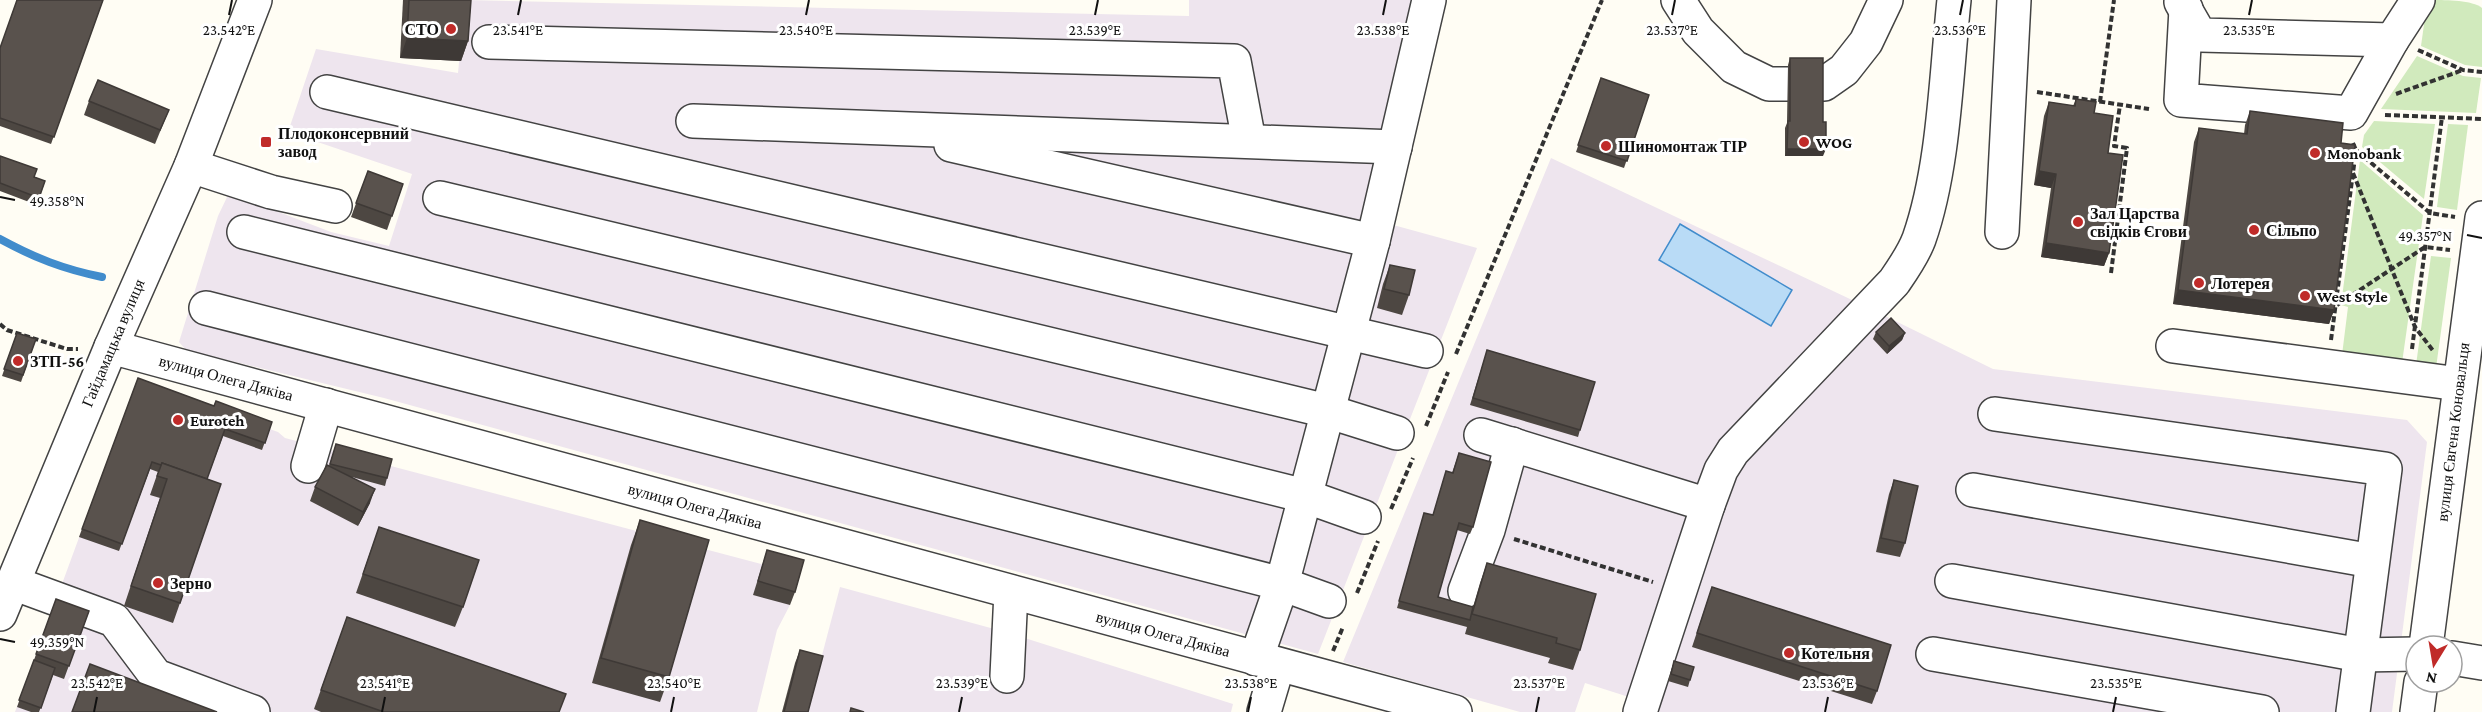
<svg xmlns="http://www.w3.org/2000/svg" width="2482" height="712" viewBox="0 0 2482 712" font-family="'Crimson Pro',serif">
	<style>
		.industrial { fill: #eee5ee }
		.green { fill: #d1eabd }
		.water { fill: #b9dbf6; stroke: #418ccc; stroke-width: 1.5 }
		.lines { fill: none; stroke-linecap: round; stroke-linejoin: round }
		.stream { stroke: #418ccc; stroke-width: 8 }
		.minor-casing { stroke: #434343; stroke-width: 36 }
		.path { stroke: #323232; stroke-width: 4; stroke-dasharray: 6 3; stroke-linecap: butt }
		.minor { stroke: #fff; stroke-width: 33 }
		.wall { fill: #4d4742 }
		.shaded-wall { fill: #3e3936 }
		.building { fill: #59524d; stroke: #3e3936; stroke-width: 1.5 }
		.ticks { fill: none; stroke: #101010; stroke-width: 2 }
		.poi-dot { fill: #c02b29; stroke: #fff; stroke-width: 2 }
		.labels { text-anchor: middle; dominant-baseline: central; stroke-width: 6; stroke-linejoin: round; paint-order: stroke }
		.poi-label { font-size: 16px; font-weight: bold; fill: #101010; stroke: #fff; text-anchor: start }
		.street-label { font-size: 16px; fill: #101010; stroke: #fff }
		.ticks-label { font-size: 15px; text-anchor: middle; fill: #101010; stroke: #fff; stroke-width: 6; stroke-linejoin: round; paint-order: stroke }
	</style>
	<rect width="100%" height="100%" fill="#fffdf4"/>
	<g class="industrial">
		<polygon points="465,0 1189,16 1189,0 1438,0 1386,223 1477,248 1318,654 384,398 186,350 179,342 218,216 229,193 331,232 389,246 412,174 288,132 316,49 458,73"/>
		<polygon points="1551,158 1869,308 1993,369 2407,420 2427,442 2392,712 1656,712 1657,706 1585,683 1575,712 1520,712 1343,662"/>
		<polygon points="135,385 213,409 278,432 285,438 799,574 790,605 777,630 757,712 15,712"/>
		<polygon points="840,587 1009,633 1233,704 1231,712 807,712"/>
	</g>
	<g class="green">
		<path d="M2432,0C2447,0 2472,0 2482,8V67L2465,65L2421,46L2427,3Z"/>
		<polygon points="2417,56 2463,76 2481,78 2476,113 2381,109"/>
		<polygon points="2374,121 2435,124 2424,199 2362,147 2364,135"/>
		<polygon points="2448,124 2468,125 2457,210 2437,207"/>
		<polygon points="2360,160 2423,215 2402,363 2342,355 2348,307 2341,305"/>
		<polygon points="2431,256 2451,258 2436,368 2416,365"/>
	</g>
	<polygon class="water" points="1680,224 1792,290 1771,326 1659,260"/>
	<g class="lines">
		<path class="stream" d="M0,239C35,258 63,269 102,277"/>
		<defs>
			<g id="minor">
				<polyline points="1678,0 1698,31 1734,67 1769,84 1824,84 1844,70 1866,42 1886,0"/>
				<polyline points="2181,2 2200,35 2392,40 2418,0"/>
				<polyline points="2186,9 2181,100 2351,113 2392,40"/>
				<polyline points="489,42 1234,61 1249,141"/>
				<polyline points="327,92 1426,351"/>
				<polyline points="693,121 1395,147"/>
				<polyline points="951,145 1373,241"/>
				<polyline points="191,166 271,192 335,206"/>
				<polyline points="440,198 1327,411 1397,433"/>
				<polyline points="244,232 1305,496 1364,517"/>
				<polyline points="2002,232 2014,0"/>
				<polyline points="206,308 1282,584 1329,601"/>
				<polyline points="2173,346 2459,384"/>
				<polyline points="111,347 1455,712"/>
				<polyline points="1995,414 2385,469 2353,712"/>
				<polyline points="1481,435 1708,505"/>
				<polyline points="308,466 326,405"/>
				<polyline points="1973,490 2372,561"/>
				<polyline points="1952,581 2360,655 2416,654"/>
				<polyline points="13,583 114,620 156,676 253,712"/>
				<polyline points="1465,591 1488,530 1512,444"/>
				<polyline points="0,614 111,347 191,166 255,0"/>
				<polyline points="2426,646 2482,218"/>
				<polyline points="1933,654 2262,712"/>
				<polyline points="2452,658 2482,663"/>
				<polyline points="1256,659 1282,584 1373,241 1429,0"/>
				<polyline points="1007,676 1011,592"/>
				<polyline points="1264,712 1278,665"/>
				<path d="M1640,712L1708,505L1721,470L1733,451L1894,282C1903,269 1913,255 1919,239C1944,168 1946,76 1954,0"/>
				<polyline points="2417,712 2421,682"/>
			</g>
		</defs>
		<use href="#minor" class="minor-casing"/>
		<g class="path">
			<polyline points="2418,50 2463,70 2482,72"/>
			<polyline points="2037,92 2149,109"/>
			<polyline points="2396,94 2463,70"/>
			<polyline points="2100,102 2114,0"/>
			<polyline points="2385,115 2482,119"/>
			<polyline points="2353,143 2356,150 2430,213 2455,217"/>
			<polyline points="2353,173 2415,327 2434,352"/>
			<polyline points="2111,273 2127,148 2114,146 2120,105"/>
			<polyline points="2337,305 2425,247 2450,250"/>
			<polyline points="0,324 7,330 67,349 78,349"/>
			<polyline points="2331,340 2356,150"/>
			<polyline points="2412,349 2442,117"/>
			<polyline points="1456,354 1602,0"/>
			<polyline points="1426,426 1448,372"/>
			<polyline points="1391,509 1413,458"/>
			<polyline points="1514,539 1653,582"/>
			<polyline points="1357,593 1378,541"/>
			<polyline points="1333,651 1343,627"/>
		</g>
		<use href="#minor" class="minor"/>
	</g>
	<g class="wall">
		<polygon points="103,0 51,144 0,126 0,47"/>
		<polygon points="403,0 471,0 468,41 461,61 400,58"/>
		<polygon points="1790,58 1823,156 1785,156 1785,128 1787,123 1788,65"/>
		<polygon points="1601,78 1649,95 1624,168 1576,152"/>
		<polygon points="2076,99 2094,113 2108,153 2109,253 2104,266 2041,257 2051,188 2034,185 2044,116 2049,102 2073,106"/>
		<polygon points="89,101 169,110 155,144 84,115"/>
		<polygon points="2250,111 2341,143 2334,310 2329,324 2173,304 2194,142 2199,128 2244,134 2245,125"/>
		<polygon points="0,156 34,177 45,181 37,205 0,191"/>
		<polygon points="368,171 403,184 387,230 351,217"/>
		<polygon points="1390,265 1409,295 1402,315 1377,308 1383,284"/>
		<polygon points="1876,332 1905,333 1902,340 1887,354 1873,339"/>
		<polygon points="17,333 36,339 21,382 2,376"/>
		<polygon points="1485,357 1580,430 1578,437 1470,405"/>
		<polygon points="138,378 214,406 272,422 262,450 223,436 207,479 180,603 173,623 124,606 160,498 150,495 158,472 150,469 119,551 79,537"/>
		<polygon points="336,444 387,478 385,486 352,477 370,503 358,526 310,501 315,487 329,466"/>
		<polygon points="1459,453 1473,527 1470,534 1457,530 1438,597 1473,607 1480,583 1487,563 1580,650 1573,670 1548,663 1550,658 1465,634 1467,627 1397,608 1424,513 1433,515 1446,471 1452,473"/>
		<polygon points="1894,480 1905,543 1900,557 1876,552 1889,494"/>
		<polygon points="640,520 669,677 660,702 592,683 631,545"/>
		<polygon points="379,527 463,607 455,627 356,593"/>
		<polygon points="767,550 795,592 790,605 753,595"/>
		<polygon points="1712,587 1877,691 1872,704 1692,647"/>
		<polygon points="56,599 89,611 64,679 53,675 39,712 31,712 17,707"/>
		<polygon points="347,617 559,712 321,712 314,709"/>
		<polygon points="800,650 808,712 782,712 795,663"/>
		<polygon points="1674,661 1690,680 1688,687 1668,681"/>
	</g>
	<g class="shaded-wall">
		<polygon points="407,38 468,41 461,61 400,58"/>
		<polygon points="1787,149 1826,149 1823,156 1785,156"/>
		<polygon points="2039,171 2056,174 2051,188 2034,185"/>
		<polygon points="2046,243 2109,253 2104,266 2041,257"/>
		<polygon points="2178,290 2334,310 2329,324 2173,304"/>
		<polygon points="1905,333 1902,340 1887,354 1889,346"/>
		<polygon points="375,489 370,503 358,526 363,512"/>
	</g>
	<g class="building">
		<polygon points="17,0 103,0 54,137 0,118 0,48"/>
		<polygon points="409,0 471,0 468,41 407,38"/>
		<polygon points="1790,58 1823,58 1823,122 1826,122 1826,149 1787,149 1788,121 1790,121"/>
		<polygon points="1601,78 1649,95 1627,161 1578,145"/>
		<polygon points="98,80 169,110 160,130 89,101"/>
		<polygon points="2076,99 2096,102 2094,113 2113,116 2108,153 2123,155 2109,253 2046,243 2056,174 2039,171 2049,102 2075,106"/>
		<polygon points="2250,111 2343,123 2341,143 2355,145 2334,310 2178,290 2199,128 2247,134"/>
		<polygon points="0,156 37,169 34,177 45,181 39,198 0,183"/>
		<polygon points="368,171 403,184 392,216 356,203"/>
		<polygon points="1390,265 1415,270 1409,295 1384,289"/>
		<polygon points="1891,318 1905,333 1889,346 1876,332"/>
		<polygon points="17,333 36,339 23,375 4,369"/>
		<polygon points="1487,350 1595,382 1580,430 1473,398"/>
		<polygon points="138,378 214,406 216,401 272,422 265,443 225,429 207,479 162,463 161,465 152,462 122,544 82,529"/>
		<polygon points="336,444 392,459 387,478 330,464"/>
		<polygon points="1459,453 1491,462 1473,527 1459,523 1438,597 1473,607 1470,620 1399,601 1424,513 1433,515 1446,471 1453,473"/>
		<polygon points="162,463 221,484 180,603 131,586 167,479 157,476"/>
		<polygon points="327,465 375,489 363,512 315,487"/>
		<polygon points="1894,480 1918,486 1905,543 1881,538"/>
		<polygon points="640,520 709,540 669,677 601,658"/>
		<polygon points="379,527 479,560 463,607 363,574"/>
		<polygon points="767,550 804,560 795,592 758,581"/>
		<polygon points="1487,563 1596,594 1580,650 1556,643 1557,638 1472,614"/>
		<polygon points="1712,587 1891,645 1877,691 1697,633"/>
		<polygon points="56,599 89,611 69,666 36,654"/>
		<polygon points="347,617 566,694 559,712 384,712 321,690"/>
		<polygon points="800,650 823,656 808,712 784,712"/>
		<polygon points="34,660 55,668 41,708 19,700"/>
		<polygon points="1674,661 1694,667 1690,680 1671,674"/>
		<polygon points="90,664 217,712 72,712"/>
		<polygon points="851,708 864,712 850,712"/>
	</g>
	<path class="ticks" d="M229,15L232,0M518,15L521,0M806,15L809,0M1095,15L1098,0M1383,15L1386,0M1672,15L1675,0M1960,15L1963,0M2249,15L2252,0M0,197L15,200M2467,235L2482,238M0,639L15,642M94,712L97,697M382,712L385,697M671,712L674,697M959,712L962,697M1248,712L1251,697M1536,712L1539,697M1825,712L1828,697M2113,712L2116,697"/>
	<g class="poi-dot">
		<circle cx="451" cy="29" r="6"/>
		<rect x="260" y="136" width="12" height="12" rx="3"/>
		<circle cx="1804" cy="142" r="6"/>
		<circle cx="1606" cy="146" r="6"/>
		<circle cx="2315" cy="153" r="6"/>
		<circle cx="2078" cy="222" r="6"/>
		<circle cx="2254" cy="230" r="6"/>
		<circle cx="2199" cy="283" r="6"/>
		<circle cx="2305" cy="296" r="6"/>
		<circle cx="18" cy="361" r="6"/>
		<circle cx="178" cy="420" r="6"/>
		<circle cx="158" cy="583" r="6"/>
		<circle cx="1789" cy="653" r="6"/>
	</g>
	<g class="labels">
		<g class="poi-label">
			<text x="439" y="29" text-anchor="end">СТО</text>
			<text x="278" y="133">Плодоконсервний<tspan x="278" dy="18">завод</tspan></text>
			<text x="1816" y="142">WOG</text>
			<text x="1618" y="146">Шиномонтаж ТІР</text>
			<text x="2327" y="153">Monobank</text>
			<text x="2090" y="213">Зал Царства<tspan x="2090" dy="18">свідків Єгови</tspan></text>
			<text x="2266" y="230">Сільпо</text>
			<text x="2211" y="283">Лотерея</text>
			<text x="2317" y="296">West Style</text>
			<text x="30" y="361">ЗТП-56</text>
			<text x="190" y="420">Euroteh</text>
			<text x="170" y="583">Зерно</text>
			<text x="1801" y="653">Котельня</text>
		</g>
		<g class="street-label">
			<text transform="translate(113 343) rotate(-67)">Гайдамацька вулиця</text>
			<text transform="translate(226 378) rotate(15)">вулиця Олега Дяківа</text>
			<text transform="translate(2453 432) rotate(-83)">вулиця Євгена Коновальця</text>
			<text transform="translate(695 506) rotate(15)">вулиця Олега Дяківа</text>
			<text transform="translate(1163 634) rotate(15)">вулиця Олега Дяківа</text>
		</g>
	</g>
	<g class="ticks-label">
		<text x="229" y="35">23.542°E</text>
		<text x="518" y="35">23.541°E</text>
		<text x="806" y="35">23.540°E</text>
		<text x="1095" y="35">23.539°E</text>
		<text x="1383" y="35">23.538°E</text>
		<text x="1672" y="35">23.537°E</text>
		<text x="1960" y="35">23.536°E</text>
		<text x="2249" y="35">23.535°E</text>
		<text x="57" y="206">49.358°N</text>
		<text x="2425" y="241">49.357°N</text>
		<text x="57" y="647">49.359°N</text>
		<text x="97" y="688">23.542°E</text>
		<text x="385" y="688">23.541°E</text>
		<text x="674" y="688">23.540°E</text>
		<text x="962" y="688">23.539°E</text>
		<text x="1251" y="688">23.538°E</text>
		<text x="1539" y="688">23.537°E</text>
		<text x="1828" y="688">23.536°E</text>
		<text x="2116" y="688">23.535°E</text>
	</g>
	<g transform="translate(2434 664) rotate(191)"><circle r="28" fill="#ffffff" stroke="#9f9f9f" stroke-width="1.5"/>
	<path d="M0-4.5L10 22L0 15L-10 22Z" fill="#c02b29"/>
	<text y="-9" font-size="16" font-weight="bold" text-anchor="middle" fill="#101010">N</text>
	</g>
</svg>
